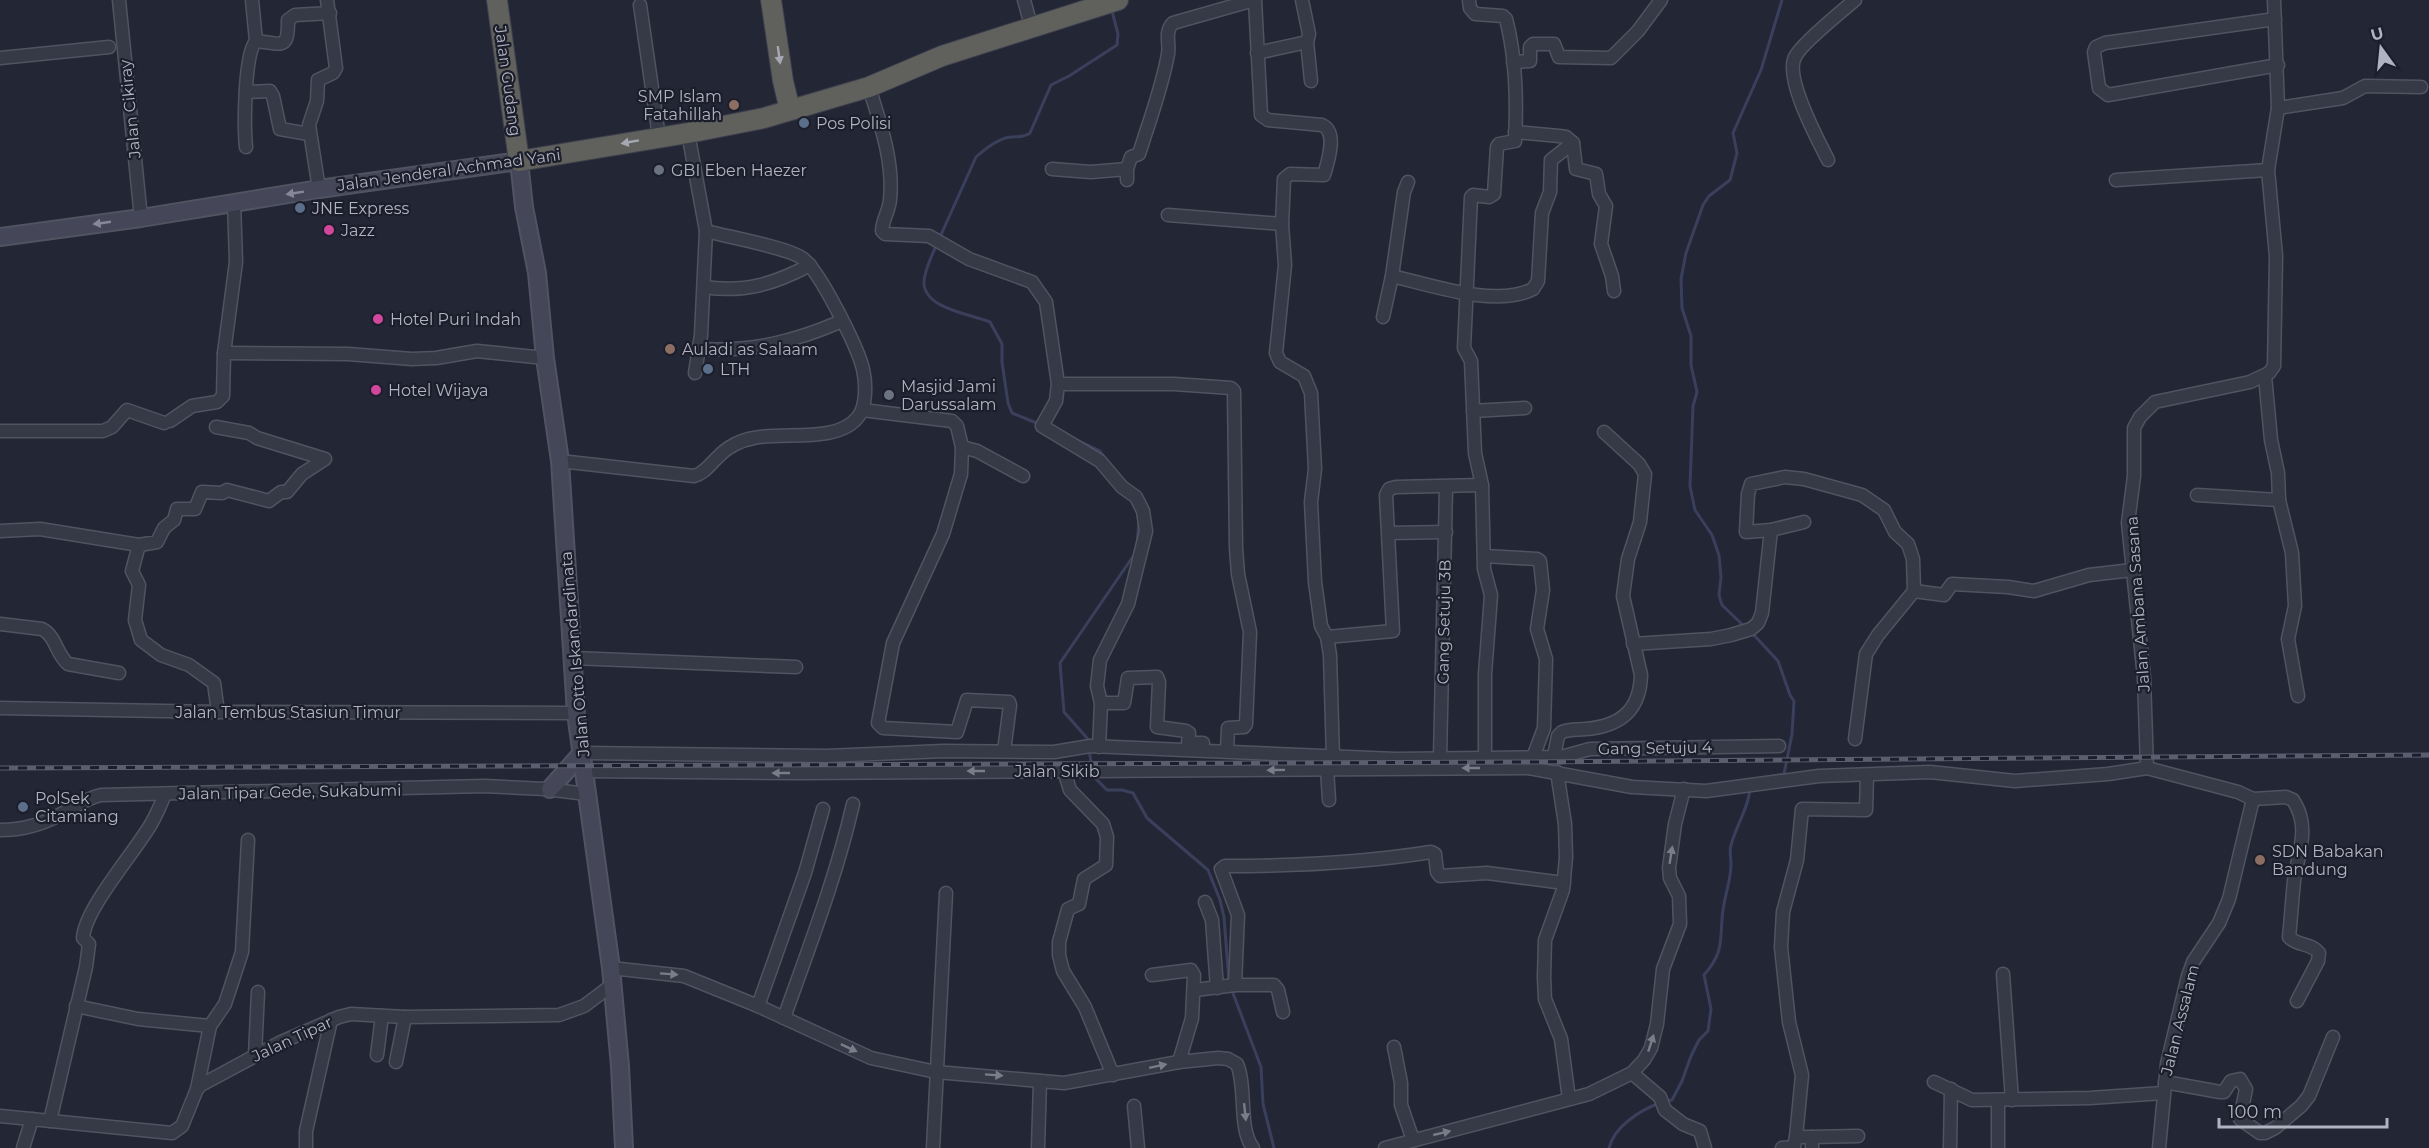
<svg xmlns="http://www.w3.org/2000/svg" width="2429" height="1148" viewBox="0 0 2429 1148" font-family="Montserrat,sans-serif">
	<style>
		.lines { fill: none; stroke-linecap: round; stroke-linejoin: round }
		.stream { stroke: #3a405c; stroke-width: 3 }
		.minor-casing { stroke: #515361; stroke-width: 15 }
		.secondary-casing { stroke: #515361; stroke-width: 20 }
		.trunk-casing { stroke: #3e404e; stroke-width: 22 }
		.minor { stroke: #363946; stroke-width: 12 }
		.secondary { stroke: #454759; stroke-width: 16 }
		.trunk { stroke: #60605d; stroke-width: 20 }
		.rail-casing { stroke: #5b5e6f; stroke-width: 5 }
		.rail { stroke: #1c1e2b; stroke-width: 3; stroke-dasharray: 9; stroke-linecap: butt }
		.oneway { fill: #a5a7b3 }
		.oneway2 { fill: #868898 }
		.oneway3 { fill: #7a7c8a }
		.education-dot { fill: #8d6e63; stroke: #1c1e2b; stroke-width: 2 }
		.service-dot { fill: #5c6f8a; stroke: #1c1e2b; stroke-width: 2 }
		.worship-dot { fill: #6b7280; stroke: #1c1e2b; stroke-width: 2 }
		.hotel-dot { fill: #d1479c; stroke: #1c1e2b; stroke-width: 2 }
		.labels { text-anchor: middle; dominant-baseline: central; stroke-width: 4.5; stroke-linejoin: round; paint-order: stroke }
		.street-label { font-size: 16px; fill: #b1b3c2; stroke: #1c1e2b }
		.poi-label { font-size: 16px; fill: #b1b3c2; stroke: #1c1e2b; text-anchor: start }
	</style>
	<rect width="100%" height="100%" fill="#232635"/>
	<g class="lines">
		<g class="stream">
			<path d="M940,237L976,157C985,149 998,138 1011,137C1019,136 1023,138 1030,133L1051,85L1069,76L1117,45L1118,34L1112,11"/>
			<path d="M937,243C933,254 923,272 924,284C926,309 970,314 990,322L1002,344V362L1008,403L1012,413L1039,424"/>
			<polyline points="1075,439 1100,451 1106,460"/>
			<polyline points="1137,545 1139,519"/>
			<polyline points="1745,627 1722,605 1719,595 1721,577 1719,555 1712,535 1695,510 1690,486 1693,406 1697,392 1691,365 1691,336 1682,308 1681,279 1686,253 1703,205 1709,196 1730,180 1737,153 1733,133 1761,70 1782,0"/>
			<polyline points="1752,633 1778,661 1790,695 1794,701 1792,734 1784,774 1769,777"/>
			<polyline points="1088,744 1087,738 1064,712 1060,663 1136,552"/>
			<polyline points="1089,750 1092,767"/>
			<polyline points="1094,774 1095,778 1107,790 1122,790 1133,793 1147,818 1208,870 1220,900 1224,917 1229,982"/>
			<polyline points="1231,988 1261,1067 1263,1104 1274,1148"/>
			<path d="M1666,1101L1672,1100L1682,1081L1691,1056L1699,1040L1708,1031L1711,1009L1704,975C1726,950 1719,938 1723,910C1725,894 1731,880 1731,864C1731,857 1729,851 1731,845C1736,826 1749,807 1750,788"/>
			<path d="M1609,1148C1614,1127 1640,1110 1660,1103"/>
		</g>
		<defs>
			<g id="minor">
				<polyline points="119,0 141,218"/>
				<polyline points="1024,0 1032,29"/>
				<path d="M1255,0L1261,115L1268,120L1322,125C1338,132 1328,161 1324,175L1290,174L1284,179L1282,224L1285,265L1276,353L1280,362L1304,376L1311,393L1315,469L1311,502L1315,582L1321,626L1327,637L1330,655L1333,758"/>
				<path d="M1469,0L1470,8L1475,14L1503,16L1506,19C1516,57 1517,102 1515,141L1499,144L1497,147L1494,194L1489,197L1473,195L1471,197L1464,348L1471,361L1475,453L1482,485L1484,569L1491,595L1485,674V757"/>
				<polyline points="640,5 659,137"/>
				<polyline points="2275,19 2105,43 2096,47 2094,52 2099,88 2108,95 2278,65"/>
				<path d="M256,41C283,44 288,50 288,20L295,15L330,13"/>
				<polyline points="1307,42 1311,81"/>
				<polyline points="1257,53 1307,42 1309,34 1302,0"/>
				<polyline points="0,58 109,47"/>
				<polyline points="1513,62 1530,61 1530,47 1533,44 1554,44 1559,57 1611,58 1638,31 1661,0"/>
				<path d="M869,87C880,123 894,161 890,200C889,211 882,221 882,231L885,234L929,236L969,259L1032,282L1046,302L1058,384H1174L1231,388L1234,391L1236,548L1238,574L1250,632L1246,724L1244,727L1228,728L1227,751"/>
				<polyline points="246,92 270,91 273,96 280,129 309,134"/>
				<polyline points="2278,108 2343,98 2365,86 2421,87"/>
				<polyline points="1515,132 1559,136 1566,137 1573,143 1576,169 1596,174 1599,194 1606,206 1601,244 1612,276 1614,291"/>
				<path d="M246,147C244,127 244,54 256,41L252,0"/>
				<path d="M1828,160C1818,140 1784,78 1795,57C1800,45 1843,10 1855,0"/>
				<polyline points="1052,169 1091,172 1127,169"/>
				<path d="M1127,180V169L1131,157L1139,154C1149,122 1162,88 1168,54C1170,43 1164,32 1173,23L1254,0"/>
				<polyline points="2116,180 2268,170"/>
				<polyline points="319,189 309,125 317,101 318,80 333,73 336,68 327,0"/>
				<polyline points="1168,215 1282,224"/>
				<polyline points="1392,276 1404,192 1408,182"/>
				<path d="M704,287C745,293 774,284 810,265"/>
				<path d="M1383,317L1392,276C1431,285 1496,308 1533,289L1538,281L1542,213L1550,192L1551,160L1573,143"/>
				<path d="M698,349C753,352 793,342 842,321"/>
				<polyline points="224,353 348,354 412,359 436,358 477,351 545,358"/>
				<polyline points="695,373 701,335 706,231"/>
				<polyline points="2265,376 2271,440 2278,473 2279,500 2292,553 2295,606 2288,639 2298,696"/>
				<polyline points="1058,384 1056,401 1042,426 1100,461 1122,487 1136,497 1143,511 1146,531 1128,604 1100,660 1097,686 1101,703 1099,747"/>
				<polyline points="862,410 952,421 957,426 962,447 977,451 1023,476"/>
				<polyline points="1473,411 1525,408"/>
				<polyline points="170,421 192,406 217,402 223,396 224,353 236,262 234,202"/>
				<polyline points="0,431 103,431 112,427 127,410 164,423"/>
				<polyline points="962,447 961,474 943,534 893,643 878,723 883,728 957,732 967,700 1009,702 1010,705 1004,751"/>
				<path d="M560,461L694,476C705,473 710,464 718,457C727,447 741,440 754,438C783,431 837,444 858,417C867,406 866,382 863,369C858,348 819,269 802,258C786,247 728,237 706,231L688,133"/>
				<polyline points="2197,495 2279,500"/>
				<polyline points="1804,522 1771,530 1746,532 1748,494 1751,484 1785,477 1804,479 1862,495 1884,510 1895,532 1908,544 1913,559 1914,591 1878,635 1866,654 1855,739"/>
				<polyline points="0,531 40,529 139,545 132,571 139,585 135,620 141,640 161,655 189,665 214,683 218,712"/>
				<polyline points="1389,533 1446,532"/>
				<polyline points="139,545 157,542 164,528 174,520 177,509 195,509 202,492 222,493 227,490 269,501 281,492 287,492 302,474 325,459 257,438 249,433 216,427"/>
				<path d="M1484,556L1537,559L1540,561L1543,590L1537,629L1546,659L1544,728L1529,768L1632,787L1706,791L1819,776L1930,772L2015,781L2108,774L2147,768L2238,792L2253,799L2286,797L2293,800C2311,827 2298,853 2294,881C2292,900 2291,919 2289,937C2297,946 2312,943 2319,953L2318,961L2297,1001"/>
				<polyline points="1914,591 1944,595 1952,584 2008,587 2034,591 2089,575 2132,570"/>
				<path d="M0,624L42,629C56,636 56,654 68,664L119,673"/>
				<polyline points="1327,637 1393,631 1386,495 1389,489 1396,487 1482,485"/>
				<polyline points="1633,644 1711,639 1731,635 1751,629 1758,623 1762,613 1771,530"/>
				<polyline points="573,658 796,667"/>
				<polyline points="1101,703 1124,703 1128,678 1157,677 1159,682 1157,727 1186,731 1189,733 1188,743 1203,743"/>
				<polyline points="0,708 218,712 576,713"/>
				<polyline points="582,753 827,756 944,751 1054,752 1090,746 1396,759 1561,757 1590,749 1779,746"/>
				<path d="M1554,756L1558,736L1562,732C1570,729 1577,730 1586,729C1620,726 1640,711 1641,675L1623,596L1628,559L1640,522L1645,474L1639,464L1604,432"/>
				<polyline points="1440,758 1446,487"/>
				<polyline points="2147,768 2144,678 2128,523 2134,476 2134,428 2140,417 2155,402 2250,382 2269,373 2274,366 2276,256 2268,170 2278,108 2274,0"/>
				<polyline points="1327,769 1329,800"/>
				<polyline points="584,771 800,773 1529,768"/>
				<polyline points="1064,771 1070,790 1103,824 1107,837 1106,865 1084,879 1079,904 1068,909 1059,942 1059,955 1063,971 1085,1007 1113,1075"/>
				<polyline points="1557,772 1565,824 1566,857 1563,890 1545,940 1544,977 1545,999 1561,1039 1569,1099"/>
				<path d="M0,830C22,830 44,824 63,813C76,806 87,798 101,795L485,786L545,789L587,794"/>
				<polyline points="1205,902 1212,920 1217,988"/>
				<path d="M611,968L684,976L758,1006L871,1058L936,1072L1064,1083L1179,1062L1218,1058L1228,1059L1237,1064C1247,1088 1238,1129 1253,1148"/>
				<polyline points="2003,974 2012,1100"/>
				<polyline points="1152,975 1191,970 1194,975 1192,1018 1179,1062"/>
				<path d="M1235,985L1238,915L1221,869L1225,866C1294,866 1362,863 1431,852L1435,854L1437,872L1440,876L1487,873L1564,883"/>
				<polyline points="1195,990 1235,985 1274,985 1278,990 1283,1012"/>
				<polyline points="76,1006 138,1019 210,1026"/>
				<polyline points="758,1006 805,873 823,809"/>
				<path d="M784,1018C809,947 836,878 853,804"/>
				<polyline points="1394,1047 1401,1083 1401,1105 1413,1140"/>
				<polyline points="255,1055 258,992"/>
				<polyline points="377,1055 382,1016"/>
				<polyline points="396,1062 405,1017"/>
				<polyline points="1632,1073 1660,1097 1665,1110 1683,1124 1700,1131 1705,1148"/>
				<polyline points="1934,1082 1972,1100 2090,1098 2163,1093"/>
				<polyline points="2165,1082 2220,1092 2224,1092 2231,1081 2240,1079 2246,1089 2240,1119 2260,1133 2265,1133 2275,1128 2301,1106 2309,1096 2333,1037"/>
				<polyline points="197,1089 210,1026 225,1004 242,952 248,840"/>
				<polyline points="1998,1100 1998,1148"/>
				<polyline points="1134,1106 1138,1148"/>
				<polyline points="0,1116 172,1133 182,1126 197,1089 201,1085 279,1043 339,1017 351,1014 405,1017 559,1015 584,1006 612,985"/>
				<path d="M50,1121L86,967L89,944L83,938C85,908 135,852 151,824C157,814 161,804 165,794"/>
				<polyline points="1812,1137 1858,1136"/>
				<polyline points="23,1148 32,1119"/>
				<polyline points="306,1148 306,1131 331,1020"/>
				<polyline points="933,1148 946,893"/>
				<polyline points="1038,1148 1040,1081"/>
				<polyline points="1385,1148 1589,1094 1632,1073 1644,1060 1651,1048 1657,1024 1663,969 1680,924 1679,896 1670,878 1669,868 1675,824 1684,789"/>
				<polyline points="1782,1148 1794,1147 1796,1137"/>
				<polyline points="1812,1148 1812,1137 1796,1137 1802,1075 1789,1022 1781,947 1783,912 1797,860 1802,809 1866,810 1867,775"/>
				<polyline points="1950,1148 1951,1089"/>
				<polyline points="2159,1148 2167,1064 2188,976 2193,962 2219,923 2229,899 2253,799"/>
			</g>
			<g id="secondary">
				<polyline points="0,237 141,218 319,189 519,161 524,207 537,273 545,358 560,461 576,713 611,968 620,1066 624,1148"/>
				<polyline points="550,789 582,753"/>
			</g>
			<g id="trunk">
				<polyline points="497,0 519,161 688,133 764,118 869,87 942,56 1118,0"/>
				<polyline points="771,0 783,81 790,110"/>
			</g>
		</defs>
		<use href="#minor" class="minor-casing"/>
		<use href="#secondary" class="secondary-casing"/>
		<use href="#trunk" class="trunk-casing"/>
		<use href="#minor" class="minor"/>
		<use href="#secondary" class="secondary"/>
		<use href="#trunk" class="trunk"/>
		<defs>
			<polyline id="rail" points="0,768 1531,762 2429,755"/>
		</defs>
		<use href="#rail" class="rail-casing"/>
		<use href="#rail" class="rail"/>
	</g>
	<defs><path id="oneway-solid" d="M-6-.8H1V-3.2L6.5 0L1 3.2V.8H-6Z" transform="scale(1.5)"/></defs>
	<g class="oneway">
		<use href="#oneway-solid" transform="translate(779 55) rotate(82)"/>
		<use href="#oneway-solid" transform="translate(630 142) rotate(170)"/>
	</g>
	<g class="oneway2">
		<use href="#oneway-solid" transform="translate(295 193) rotate(171)"/>
		<use href="#oneway-solid" transform="translate(102 223) rotate(172)"/>
	</g>
	<g class="oneway3">
		<use href="#oneway-solid" transform="translate(1471 768) rotate(180)"/>
		<use href="#oneway-solid" transform="translate(1276 770) rotate(179)"/>
		<use href="#oneway-solid" transform="translate(976 771) rotate(180)"/>
		<use href="#oneway-solid" transform="translate(781 773) rotate(180)"/>
		<use href="#oneway-solid" transform="translate(1671 855) rotate(-81)"/>
		<use href="#oneway-solid" transform="translate(669 974) rotate(4)"/>
		<use href="#oneway-solid" transform="translate(1651 1043) rotate(-72)"/>
		<use href="#oneway-solid" transform="translate(849 1048) rotate(25)"/>
		<use href="#oneway-solid" transform="translate(1158 1066) rotate(-12)"/>
		<use href="#oneway-solid" transform="translate(994 1075) rotate(4)"/>
		<use href="#oneway-solid" transform="translate(1245 1112) rotate(84)"/>
		<use href="#oneway-solid" transform="translate(1442 1133) rotate(-13)"/>
	</g>
	<g class="education-dot">
		<circle cx="734" cy="105" r="6"/>
		<circle cx="670" cy="349" r="6"/>
		<circle cx="2260" cy="860" r="6"/>
	</g>
	<g class="service-dot">
		<circle cx="804" cy="123" r="6"/>
		<circle cx="300" cy="208" r="6"/>
		<circle cx="708" cy="369" r="6"/>
		<circle cx="23" cy="807" r="6"/>
	</g>
	<g class="worship-dot">
		<circle cx="659" cy="170" r="6"/>
		<circle cx="889" cy="395" r="6"/>
	</g>
	<g class="hotel-dot">
		<circle cx="329" cy="230" r="6"/>
		<circle cx="378" cy="319" r="6"/>
		<circle cx="376" cy="390" r="6"/>
	</g>
	<g class="labels">
		<g class="street-label">
			<text transform="translate(508 81) rotate(82)">Jalan Gudang</text>
			<text transform="translate(130 109) rotate(-96)">Jalan Cikiray</text>
			<text transform="translate(449 170) rotate(-8)">Jalan Jenderal Achmad Yani</text>
			<text transform="translate(2138 604) rotate(-94)">Jalan Ambana Sasana</text>
			<text transform="translate(1444 622) rotate(-89)">Gang Setuju 3B</text>
			<text transform="translate(575 654) rotate(-95)">Jalan Otto Iskandardinata</text>
			<text x="288" y="712">Jalan Tembus Stasiun Timur</text>
			<text transform="translate(1655 748) rotate(-1)">Gang Setuju 4</text>
			<text x="1057" y="771">Jalan Sikib</text>
			<text transform="translate(290 792) rotate(-1)">Jalan Tipar Gede, Sukabumi</text>
			<text transform="translate(2180 1020) rotate(-76)">Jalan Assalam</text>
			<text transform="translate(292 1039) rotate(-25)">Jalan Tipar</text>
		</g>
		<g class="poi-label">
			<text x="722" y="96" text-anchor="end">SMP Islam<tspan x="722" dy="18">Fatahillah</tspan></text>
			<text x="816" y="123">Pos Polisi</text>
			<text x="671" y="170">GBI Eben Haezer</text>
			<text x="312" y="208">JNE Express</text>
			<text x="341" y="230">Jazz</text>
			<text x="390" y="319">Hotel Puri Indah</text>
			<text x="682" y="349">Auladi as Salaam</text>
			<text x="720" y="369">LTH</text>
			<text x="901" y="386">Masjid Jami<tspan x="901" dy="18">Darussalam</tspan></text>
			<text x="388" y="390">Hotel Wijaya</text>
			<text x="35" y="798">PolSek<tspan x="35" dy="18">Citamiang</tspan></text>
			<text x="2272" y="851">SDN Babakan<tspan x="2272" dy="18">Bandung</tspan></text>
		</g>
	</g>
	<g transform="translate(2381 48) rotate(345)" stroke="#1c1e2b" stroke-width="4.5" paint-order="stroke">
	<path d="M0-4.5L10 22L0 15L-10 22Z" fill="#b1b3c2"/>
	<text y="-9" font-size="16" font-weight="bold" text-anchor="middle" fill="#b1b3c2">U</text>
	</g>
	<path d="M2219 1118v9h168v-9" fill="none" stroke="#b1b3c2" stroke-width="3"/>
	<text x="2228" y="1118" font-size="18" fill="#b1b3c2" stroke="#1c1e2b" stroke-width="4.5" paint-order="stroke">100 m</text>
</svg>
